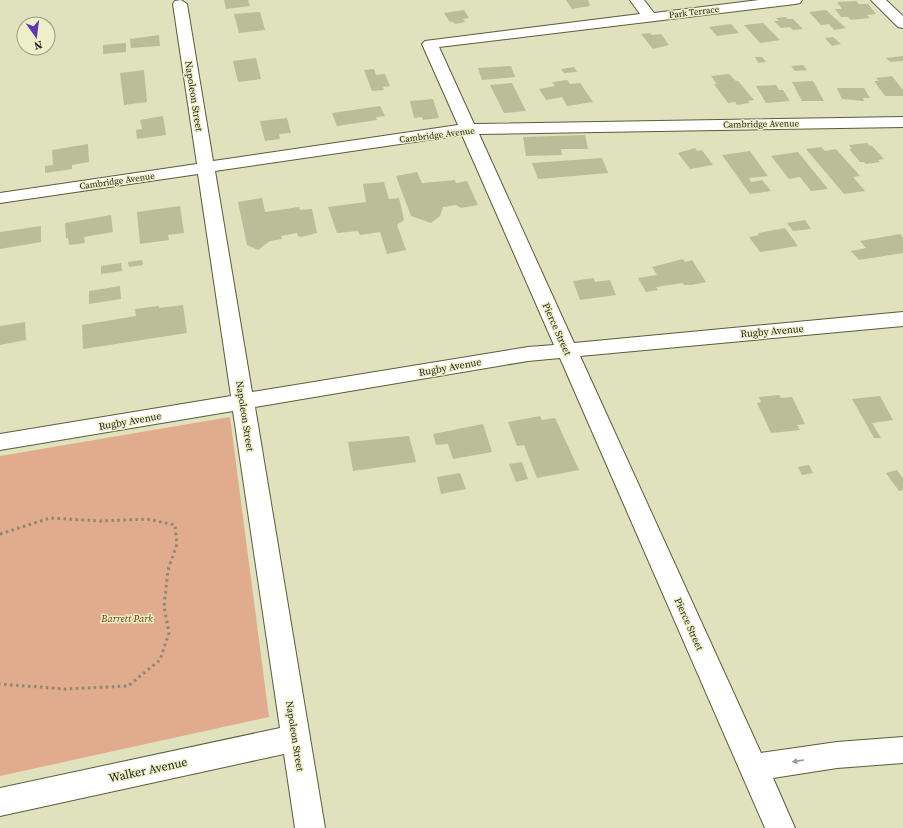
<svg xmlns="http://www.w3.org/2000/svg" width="903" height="828" viewBox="0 0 903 828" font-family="'Source Serif 4',serif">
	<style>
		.green { fill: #e1ab8d }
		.building { fill: #babd98 }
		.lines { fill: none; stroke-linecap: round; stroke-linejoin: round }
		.minor-casing { stroke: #5b5c3b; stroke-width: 2 }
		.path { stroke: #888b6f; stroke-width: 3; stroke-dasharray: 2.5 3.5; stroke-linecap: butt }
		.minor { fill: #fff; fill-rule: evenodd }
		.oneway { fill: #9a9b94 }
		.labels { text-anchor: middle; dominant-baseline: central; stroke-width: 3; stroke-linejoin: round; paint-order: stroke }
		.far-street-label { font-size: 9px; fill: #1f2012; stroke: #ecefc9 }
		.street-label { font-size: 10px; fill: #1f2012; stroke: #ecefc9 }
		.park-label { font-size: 10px; font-style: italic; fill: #723302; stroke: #ecefc9 }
		.near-street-label { font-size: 12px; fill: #1f2012; stroke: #ecefc9 }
	</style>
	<rect width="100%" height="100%" fill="#dfe2bc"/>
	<polygon class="green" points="230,417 269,717 0,776 0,456"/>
	<g class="building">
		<polygon points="224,0 248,0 250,6 226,9"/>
		<polygon points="566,0 588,0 590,6 572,9"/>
		<polygon points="856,1 859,4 868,4 876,14 867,15 870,18 851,20 848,17 841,17 835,9 842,9 837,2"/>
		<polygon points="464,10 469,18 463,19 465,22 455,24 453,22 450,22 444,13"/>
		<polygon points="826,10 846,28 834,30 829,24 821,25 809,12"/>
		<polygon points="260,12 265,30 239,33 234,14"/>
		<polygon points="786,17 788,19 793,19 803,29 793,30 790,27 781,28 774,21 779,21 776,18"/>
		<polygon points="763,23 780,40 760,43 744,25"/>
		<polygon points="731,24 739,33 717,36 709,27"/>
		<polygon points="650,33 652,35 661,34 669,45 653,49 641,34"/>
		<polygon points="159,35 160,46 131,48 130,39"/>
		<polygon points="833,37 841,44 832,46 825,38"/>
		<polygon points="126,43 126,52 103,54 103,45"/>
		<polygon points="903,56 903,61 890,62 886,58"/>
		<polygon points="755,57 762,57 766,62 758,63"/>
		<polygon points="256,58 261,79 238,82 233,61"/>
		<polygon points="803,65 807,70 795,71 791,66"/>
		<polygon points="511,66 515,77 482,80 478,68"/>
		<polygon points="574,67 577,72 564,73 561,69"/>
		<polygon points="374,69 376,75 385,74 390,86 383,87 384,90 372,91 364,70"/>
		<polygon points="144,70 147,102 124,105 120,73"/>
		<polygon points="729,74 736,81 738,81 754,100 748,101 750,103 737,105 735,102 728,103 714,84 717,84 711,76"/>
		<polygon points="892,76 903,90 903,96 885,96 874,81 879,81 876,78"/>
		<polygon points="567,80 570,84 580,83 593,102 567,106 562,97 546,100 539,89 555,86 552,82"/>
		<polygon points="813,81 824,101 802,101 792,82"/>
		<polygon points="512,83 526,111 504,113 490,85"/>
		<polygon points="776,85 779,90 783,90 790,101 766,103 756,86"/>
		<polygon points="837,88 864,88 870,98 863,98 864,101 842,99"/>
		<polygon points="433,99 439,118 423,120 422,117 414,118 410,101"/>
		<polygon points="380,106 385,116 376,117 377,120 337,126 332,113"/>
		<polygon points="163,116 166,135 137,139 136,130 142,129 140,120"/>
		<polygon points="287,118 291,133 279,134 280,139 265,141 260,121"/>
		<polygon points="585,135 588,149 561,149 562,155 526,156 523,137"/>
		<polygon points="867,143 870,146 872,146 884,159 878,160 880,162 866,164 864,162 860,162 849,149 852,149 849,145"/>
		<polygon points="88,144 89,162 72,165 72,169 45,173 45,166 53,165 52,150"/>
		<polygon points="821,147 825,151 836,149 860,176 853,177 865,191 844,194 806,149"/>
		<polygon points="695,148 697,151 702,150 713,165 690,169 678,153"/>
		<polygon points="750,151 768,176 749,178 751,182 762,180 771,191 750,194 722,155"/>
		<polygon points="798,152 828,189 811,191 800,177 789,179 771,156"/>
		<polygon points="602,158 608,173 538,179 532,163"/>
		<polygon points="417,172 422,183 455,180 456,183 467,181 478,205 461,208 456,205 443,207 440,216 431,223 411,216 396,176"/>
		<polygon points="384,182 389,199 399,198 404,220 397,225 406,250 387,254 380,232 360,235 358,231 337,233 328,207 366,202 363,184"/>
		<polygon points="262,198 265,212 299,207 300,210 312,209 317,233 301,237 298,236 297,233 281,236 282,239 270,241 258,250 247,245 238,202"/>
		<polygon points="180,206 184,233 168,235 169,240 140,244 137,212"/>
		<polygon points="111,215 113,232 84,237 85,243 69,245 68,238 66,238 65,223"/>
		<polygon points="805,220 811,229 793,231 787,223"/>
		<polygon points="41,226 41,242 0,249 0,232"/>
		<polygon points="785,228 798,246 760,252 749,237 759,235 758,233"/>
		<polygon points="900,234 903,238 903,253 859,260 851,251 866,248 860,241"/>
		<polygon points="683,259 685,262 692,260 706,282 691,285 684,285 683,283 656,287 658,290 646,292 638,278 657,275 652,267"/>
		<polygon points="142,260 143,265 129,267 128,262"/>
		<polygon points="121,263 122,271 101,274 101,266"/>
		<polygon points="594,278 595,282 610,280 616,295 580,300 573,281"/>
		<polygon points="120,286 121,299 89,304 89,291"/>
		<polygon points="183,305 187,333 83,349 82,325 136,316 135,309 159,306 159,308"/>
		<polygon points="25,322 26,340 0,345 0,326"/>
		<polygon points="779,395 781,398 792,397 805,424 797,425 800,430 771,433 757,403 761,402 759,397"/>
		<polygon points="880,396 893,420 872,423 881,438 874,438 852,399"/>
		<polygon points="540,416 542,420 555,418 579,470 537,478 524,445 517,446 508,422"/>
		<polygon points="483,424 492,452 453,459 448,444 436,445 433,434"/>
		<polygon points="409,436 416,462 353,471 348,442"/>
		<polygon points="522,462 528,479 516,482 509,464"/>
		<polygon points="809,465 813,473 802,475 798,467"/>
		<polygon points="897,470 903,478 903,490 899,491 886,473"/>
		<polygon points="460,473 466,489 441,494 437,477"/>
	</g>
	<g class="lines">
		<defs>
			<g id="minor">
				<path d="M181,0L187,4L213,161L458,125L422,44L425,41L640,14L630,0H644L654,13L759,0H802L800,3L795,4L439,47L474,124L903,117V127L479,134L574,343L903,312V326L580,356L761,753L837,742L903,737V763L837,768L773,778L795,828H765L560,358L528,361L255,407L325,828H295L284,754L0,816V788L280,728L233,411L0,450V434L231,396L198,174L0,203V193L197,164L173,4L175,1ZM462,135L554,345L528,347L252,392L215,171Z"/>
				<polygon points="871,0 886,0 903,16 903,28 898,27"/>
			</g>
		</defs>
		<use href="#minor" class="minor-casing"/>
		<polyline class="path" points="0,534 50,518 101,521 147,519 175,525 177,544 168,570 164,606 169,633 160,660 128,686 65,689 0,684"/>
		<use href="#minor" class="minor"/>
	</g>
	<defs><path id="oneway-solid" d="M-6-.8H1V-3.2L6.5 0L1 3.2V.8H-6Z"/></defs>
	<use class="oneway" href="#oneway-solid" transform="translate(798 761) rotate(171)"/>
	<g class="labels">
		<g class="far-street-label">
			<text transform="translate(694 12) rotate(-7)">Park Terrace</text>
			<text transform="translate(761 124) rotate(-1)">Cambridge Avenue</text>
			<text transform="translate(437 135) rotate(-7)">Cambridge Avenue</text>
			<text transform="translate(117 181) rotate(-8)">Cambridge Avenue</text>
		</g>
		<g class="street-label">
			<text transform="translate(194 96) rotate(81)">Napoleon Street</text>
			<text transform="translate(557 329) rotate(66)">Pierce Street</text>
			<text transform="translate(772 331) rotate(-5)">Rugby Avenue</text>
			<text transform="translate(450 367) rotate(-10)">Rugby Avenue</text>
			<text transform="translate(245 416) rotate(81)">Napoleon Street</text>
			<text transform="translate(130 421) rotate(-10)">Rugby Avenue</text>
			<text transform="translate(689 624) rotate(66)">Pierce Street</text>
			<text transform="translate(295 736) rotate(81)">Napoleon Street</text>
		</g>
		<g class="park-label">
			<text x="127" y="618">Barrett Park</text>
		</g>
		<g class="near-street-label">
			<text transform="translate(148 770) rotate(-12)">Walker Avenue</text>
		</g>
	</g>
	<g transform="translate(36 36) rotate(166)"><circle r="19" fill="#ecefc9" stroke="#9a9c80"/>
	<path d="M0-3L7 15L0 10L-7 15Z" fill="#5b38b0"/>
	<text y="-6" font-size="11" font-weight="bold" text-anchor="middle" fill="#1f2012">N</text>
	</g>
</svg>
